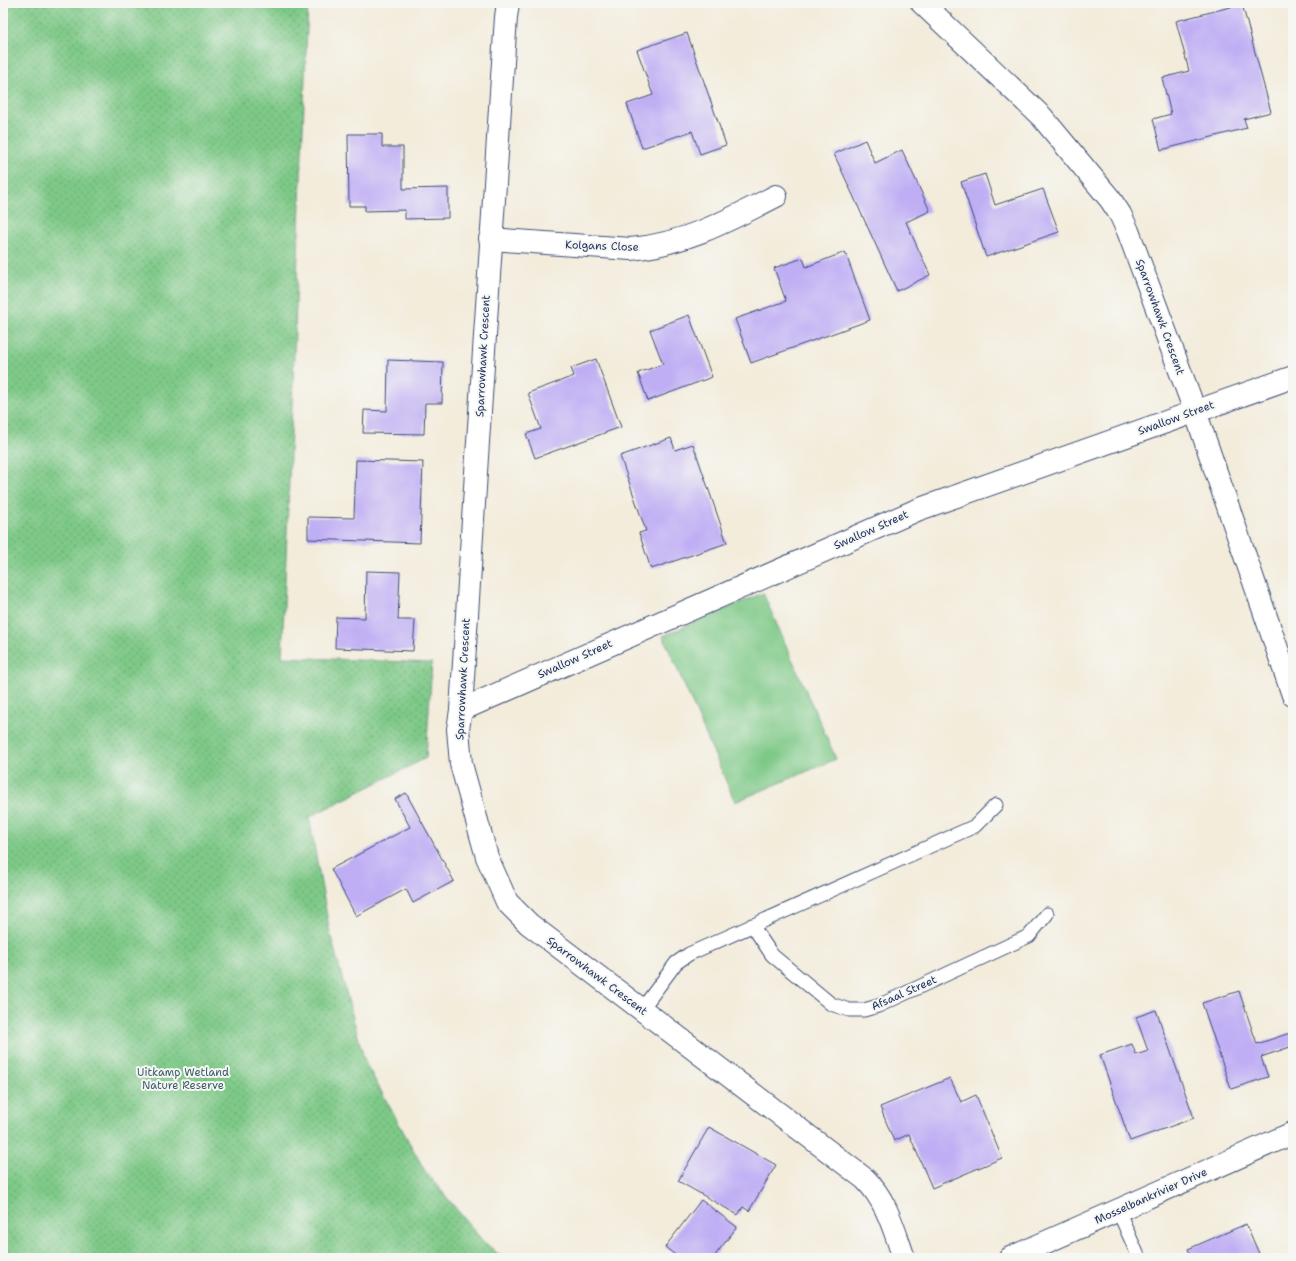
<svg xmlns="http://www.w3.org/2000/svg" width="1296" height="1261" viewBox="0 0 1296 1261" font-family="'Shantell Sans',sans-serif">
	<style>
		.grass { fill: #7ec987; stroke: #4c7c72 }
		.park { fill: url(#park-dots); stroke: #4c7c72 }
		.building { fill: #bfaef4 }
		.lines { fill: none; stroke-linecap: round; stroke-linejoin: round }
		.service-casing { stroke: #3b4b71; stroke-width: 15 }
		.minor-casing { stroke: #3b4b71; stroke-width: 24 }
		.tertiary-casing { stroke: #3b4b71; stroke-width: 24 }
		.service { stroke: #fff; stroke-width: 13 }
		.minor { stroke: #fff; stroke-width: 22 }
		.tertiary { stroke: #fff; stroke-width: 22 }
		.labels { text-anchor: middle; dominant-baseline: central; stroke-width: 4; stroke-linejoin: round; paint-order: stroke }
		.street-label { font-size: 11px; fill: #1b2f5e; stroke: #f6f6f2 }
		.park-label { font-size: 11px; fill: #395d6a; stroke: #f6f6f2 }
	</style>
	<defs>
		<pattern id="park-dots" width="8" height="8" patternUnits="userSpaceOnUse"><rect width="8" height="8" fill="#7ec987"/><path d="M2 2h.1M6 6h.1" fill="none" stroke="#66a472" stroke-width="1.8" stroke-linecap="round"/></pattern>
	</defs>
	<rect width="100%" height="100%" fill="#f6f6f2"/>
	<filter id="ink" filterUnits="userSpaceOnUse"><feTurbulence type="fractalNoise" baseFrequency=".025" numOctaves="2"/><feDisplacementMap in="SourceGraphic" scale="8" xChannelSelector="R" yChannelSelector="G"/><feConvolveMatrix kernelMatrix="1 2 1 2 8 2 1 2 1" color-interpolation-filters="sRGB"/></filter>
	<filter id="wash" filterUnits="userSpaceOnUse"><feTurbulence type="fractalNoise" baseFrequency=".012" numOctaves="4" result="noise"/><feDisplacementMap in="SourceGraphic" scale="16" xChannelSelector="R" yChannelSelector="G"/><feGaussianBlur stdDeviation="0.9" result="paint"/><feColorMatrix in="noise" values="0 0 0 0 0 0 0 0 0 0 0 0 0 0 0 0 0 1.4 0 .05"/><feComposite in="paint" operator="in"/></filter>
	<g filter="url(#wash)">
		<rect width="100%" height="100%" fill="#f3ecdb"/>
		<polygon class="grass" points="763,593 836,759 735,802 663,636"/>
		<polygon class="park" points="3,3 308,3 282,657 432,663 426,758 309,817 330,933 365,1062 425,1171 482,1240 503,1258 3,1258"/>
		<g id="blocks">
			<g class="building">
				<polygon points="1242,4 1271,112 1244,119 1247,128 1161,150 1153,119 1171,114 1162,78 1189,71 1176,21"/>
				<polygon points="687,33 726,145 700,154 692,131 642,148 627,104 653,95 637,50"/>
				<polygon points="348,134 382,134 382,147 403,147 403,189 448,188 448,218 405,219 405,210 365,211 365,206 349,206"/>
				<polygon points="865,140 875,163 902,150 930,211 906,222 930,275 897,291 834,154"/>
				<polygon points="985,174 995,205 1043,189 1059,232 986,257 961,182"/>
				<polygon points="845,252 870,320 751,363 735,319 786,301 774,268 803,258 806,267"/>
				<polygon points="689,315 712,377 648,401 638,373 663,364 650,330"/>
				<polygon points="596,359 621,427 535,458 526,434 541,429 528,393 574,376 571,368"/>
				<polygon points="388,360 443,362 442,403 425,403 424,434 363,433 364,410 387,411"/>
				<polygon points="671,438 675,450 693,444 727,543 651,569 639,533 646,531 620,456"/>
				<polygon points="356,460 423,462 420,543 308,539 308,517 354,518"/>
				<polygon points="366,571 400,572 398,620 415,620 413,651 335,648 336,617 365,618"/>
				<polygon points="406,793 454,881 413,903 406,889 356,916 331,869 410,827 395,799"/>
				<polygon points="1239,991 1257,1044 1290,1033 1293,1040 1293,1046 1261,1057 1268,1077 1231,1089 1202,1003"/>
				<polygon points="1156,1010 1194,1118 1130,1141 1100,1055 1132,1044 1136,1055 1148,1051 1136,1017"/>
				<polygon points="950,1078 961,1102 976,1095 1002,1158 932,1188 909,1134 894,1141 880,1107"/>
				<polygon points="709,1127 776,1165 749,1211 743,1207 738,1215 678,1181"/>
				<polygon points="701,1200 737,1227 713,1258 679,1258 665,1247"/>
				<polygon points="1246,1224 1261,1258 1192,1258 1188,1249"/>
			</g>
		</g>
	</g>
	<g filter="url(#ink)">
		<use href="#blocks" fill-opacity="0" stroke="#3b4b71" stroke-width="1"/>
		<g class="lines">
			<defs>
				<g id="service">
					<polyline points="752,925 772,955 831,1004 849,1010 864,1010 878,1006 1029,936 1047,914"/>
					<polyline points="642,1009 676,963 689,954 975,826 996,805"/>
					<polyline points="1118,1210 1139,1258"/>
				</g>
				<g id="minor">
					<path d="M508,3L506,17C489,248 476,479 461,710L458,729L461,764L487,857L507,902L529,924L865,1179C887,1201 894,1230 904,1258"/>
					<polyline points="922,3 1042,117 1110,199 1120,214 1128,231 1195,411 1293,695"/>
					<path d="M490,239L631,249C685,244 729,220 776,196"/>
					<polyline points="461,710 917,510 1293,377"/>
				</g>
				<polyline id="tertiary" points="1010,1258 1293,1133"/>
			</defs>
			<use href="#service" class="service-casing"/>
			<use href="#minor" class="minor-casing"/>
			<use href="#tertiary" class="tertiary-casing"/>
			<use href="#service" class="service"/>
			<use href="#minor" class="minor"/>
			<use href="#tertiary" class="tertiary"/>
		</g>
	</g>
	<g class="labels">
		<g class="street-label">
			<text transform="translate(602 246) rotate(2)">Kolgans Close</text>
			<text transform="translate(1160 317) rotate(70)">Sparrowhawk Crescent</text>
			<text transform="translate(483 356) rotate(-87)">Sparrowhawk Crescent</text>
			<text transform="translate(1176 418) rotate(-20)">Swallow Street</text>
			<text transform="translate(871 530) rotate(-24)">Swallow Street</text>
			<text transform="translate(575 659) rotate(-24)">Swallow Street</text>
			<text transform="translate(463 679) rotate(-87)">Sparrowhawk Crescent</text>
			<text transform="translate(597 976) rotate(37)">Sparrowhawk Crescent</text>
			<text transform="translate(904 993) rotate(-24)">Afsaal Street</text>
			<text transform="translate(1151 1196) rotate(-24)">Mosselbankrivier Drive</text>
		</g>
		<g class="park-label">
			<text x="183" y="1072">Uitkamp Wetland<tspan x="183" dy="13">Nature Reserve</tspan></text>
		</g>
	</g>
	<rect width="1296" height="1261" fill="none" stroke="#f6f6f2" stroke-width="16"/>
</svg>
